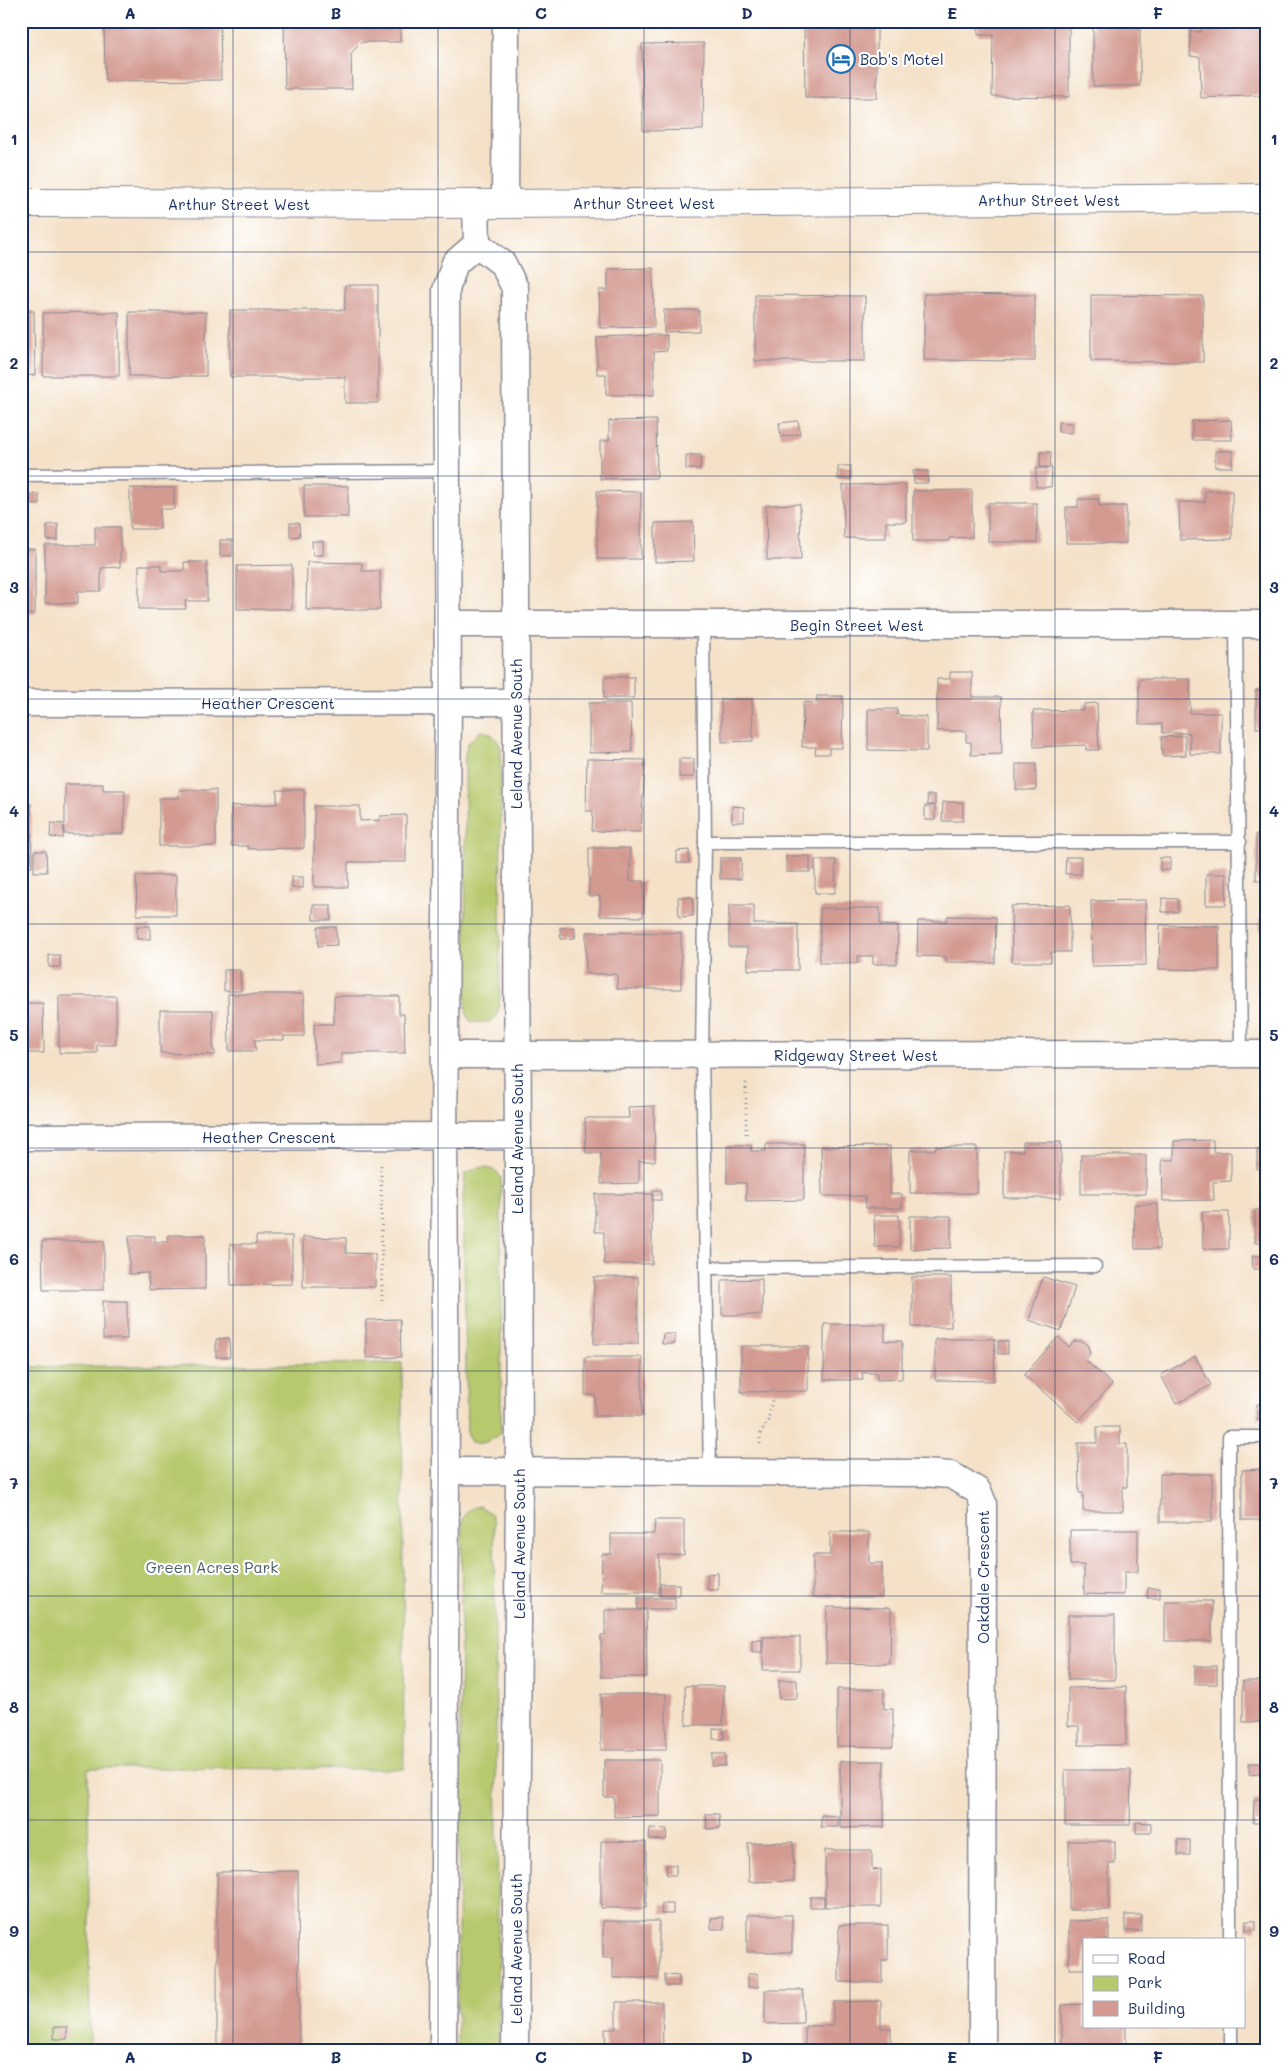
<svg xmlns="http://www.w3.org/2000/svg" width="1288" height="2071" viewBox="0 0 1288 2071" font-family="Mali,sans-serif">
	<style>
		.green { fill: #b7c96d; stroke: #697c66 }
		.building { fill: #d39a91 }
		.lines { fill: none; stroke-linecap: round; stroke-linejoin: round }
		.lane-casing { stroke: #888893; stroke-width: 15 }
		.street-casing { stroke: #888893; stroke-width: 29 }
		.secondary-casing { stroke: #888893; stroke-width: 30 }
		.path { stroke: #888893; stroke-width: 3; stroke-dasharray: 1 4; stroke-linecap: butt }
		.lane { stroke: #fff; stroke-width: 12 }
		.street { stroke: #fff; stroke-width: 26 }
		.secondary { stroke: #fff; stroke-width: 28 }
		.grid { fill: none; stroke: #1b2f5e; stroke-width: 1; stroke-opacity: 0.55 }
		.labels { text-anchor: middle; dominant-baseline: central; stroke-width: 4.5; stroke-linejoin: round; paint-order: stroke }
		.poi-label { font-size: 15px; fill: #1b2f5e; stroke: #fff; text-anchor: start }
		.street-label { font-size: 15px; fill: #1b2f5e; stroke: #fff }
		.park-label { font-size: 15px; fill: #4a5d62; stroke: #fff }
		.neatline { fill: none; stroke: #1b2f5e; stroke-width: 2 }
		.grid-label { font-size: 16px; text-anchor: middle; font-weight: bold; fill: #1b2f5e }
	</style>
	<rect width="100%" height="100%" fill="#fff"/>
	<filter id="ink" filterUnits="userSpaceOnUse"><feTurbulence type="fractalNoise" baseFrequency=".02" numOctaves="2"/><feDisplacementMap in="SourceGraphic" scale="10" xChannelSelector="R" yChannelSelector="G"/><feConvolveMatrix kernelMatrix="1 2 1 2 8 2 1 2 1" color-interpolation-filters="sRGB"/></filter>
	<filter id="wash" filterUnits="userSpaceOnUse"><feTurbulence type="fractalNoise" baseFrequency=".0096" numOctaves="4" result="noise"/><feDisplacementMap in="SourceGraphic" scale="20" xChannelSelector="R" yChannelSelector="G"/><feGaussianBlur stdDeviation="1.12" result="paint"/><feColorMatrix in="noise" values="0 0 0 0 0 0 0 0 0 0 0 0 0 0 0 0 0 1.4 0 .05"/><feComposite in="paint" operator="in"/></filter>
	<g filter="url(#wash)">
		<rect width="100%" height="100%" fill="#f4e1c8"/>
		<g class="green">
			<path d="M480,731C492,733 496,736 501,748L500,997C499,1019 493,1026 470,1021L466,1012L465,754L468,743Z"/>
			<path d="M486,1167L497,1172L501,1178V1432C492,1440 483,1446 471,1442L467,1435L463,1197L465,1174L477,1168Z"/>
			<polygon points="402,1363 404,1769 88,1768 90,2050 21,2050 21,1367"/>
			<path d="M480,1506L491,1514L494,1522L499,2050H457L462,1522C465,1513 470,1507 480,1506Z"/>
		</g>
		<g id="blocks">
			<g class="building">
				<polygon points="104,21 220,21 221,80 105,81"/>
				<polygon points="284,21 400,21 400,42 362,42 351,53 352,89 285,89"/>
				<rect x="646" y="21" width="98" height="4"/>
				<polygon points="804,21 877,21 877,98 805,98"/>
				<polygon points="978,21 1069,21 1069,97 992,96 993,35 978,35"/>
				<polygon points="1095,21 1140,21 1140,86 1093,86 1093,22"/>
				<polygon points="1202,21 1267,21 1267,95 1201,98 1200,57 1190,56 1191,31 1201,32"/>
				<polygon points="704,43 703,130 643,131 642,44"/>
				<polygon points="653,268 654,327 600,328 599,290 608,290 608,269"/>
				<polygon points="345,285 378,285 378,403 345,403 345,377 230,377 230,310 345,310"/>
				<polygon points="924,294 1035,295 1035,361 924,360"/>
				<polygon points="755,295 865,296 865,361 755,361"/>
				<polygon points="1091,295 1203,296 1203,362 1091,361"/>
				<polygon points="664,310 699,310 699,331 664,332"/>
				<polygon points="21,311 34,311 35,375 21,376"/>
				<polygon points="119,312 119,376 43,376 43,313"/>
				<rect x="129" y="312" width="77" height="64"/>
				<polygon points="654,335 667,335 667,351 654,352 654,395 606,395 606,374 597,374 597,337"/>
				<rect x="1263" y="385" width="4" height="22"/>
				<rect x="1263" y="410" width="4" height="23"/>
				<polygon points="656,420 657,478 600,479 600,441 609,441 609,421"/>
				<polygon points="1231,420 1232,440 1192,440 1192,421"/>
				<polygon points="798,421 800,434 781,437 779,423"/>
				<polygon points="1058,422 1072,423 1072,433 1058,432"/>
				<rect x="1215" y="451" width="17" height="16"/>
				<polygon points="1040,452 1051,452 1050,467 1040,467"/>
				<polygon points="686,455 701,455 700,469 686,469"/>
				<rect x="838" y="466" width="13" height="13"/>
				<polygon points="1036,468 1052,468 1051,487 1036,487"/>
				<polygon points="913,471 928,471 928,483 914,483"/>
				<polygon points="906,484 906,522 886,522 886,538 844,538 843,485"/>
				<rect x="304" y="486" width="44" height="31"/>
				<polygon points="130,488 174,488 174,509 160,509 160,529 130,529"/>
				<polygon points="972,490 972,537 949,538 949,541 913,541 913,491"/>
				<polygon points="597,491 641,492 641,559 597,559"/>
				<polygon points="1205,491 1232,491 1232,539 1180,540 1179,502 1205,502"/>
				<polygon points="24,494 39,494 39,505 24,504"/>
				<polygon points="1078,499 1099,499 1099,506 1126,506 1126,543 1066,543 1066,507 1078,507"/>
				<rect x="988" y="503" width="49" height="39"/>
				<polygon points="800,504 801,560 767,560 766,505"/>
				<polygon points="693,522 694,561 655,562 655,523"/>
				<polygon points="290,523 299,523 300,536 290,537"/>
				<polygon points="58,524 58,540 47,540 47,525"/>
				<polygon points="95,527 120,527 120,567 101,568 101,591 78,591 78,603 45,603 45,545 95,545"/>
				<rect x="220" y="540" width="12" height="16"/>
				<polygon points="312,541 323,541 323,555 313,555"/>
				<rect x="21" y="549" width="14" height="65"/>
				<polygon points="184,562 207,562 207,601 185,601 186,609 139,609 139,565 161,565 161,571 184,571"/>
				<polygon points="307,562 362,563 362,571 380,571 380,610 306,610"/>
				<polygon points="292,565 292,609 237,609 237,566"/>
				<polygon points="950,672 972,672 972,697 1001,697 1002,754 971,755 971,742 966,742 966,731 937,731 937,679 950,679"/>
				<rect x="604" y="677" width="30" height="21"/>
				<polygon points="1139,679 1190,679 1190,713 1221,713 1221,754 1190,754 1190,733 1162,733 1162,724 1139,724"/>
				<rect x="1256" y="690" width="11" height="38"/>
				<polygon points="817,696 843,696 842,748 829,748 829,754 815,754 816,747 802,747 803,702 817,703"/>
				<polygon points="721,699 752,699 753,741 722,742"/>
				<polygon points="589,703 631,703 632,752 589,753"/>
				<polygon points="1097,703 1099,750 1086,750 1086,745 1034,747 1033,711 1084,710 1084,704"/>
				<polygon points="868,709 897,709 897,715 927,717 927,751 868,750"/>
				<polygon points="1185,736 1186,755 1162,756 1161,737"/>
				<polygon points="587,759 645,760 641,832 592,831 593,811 586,811"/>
				<rect x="679" y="759" width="15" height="18"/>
				<rect x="1016" y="764" width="20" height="26"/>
				<polygon points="65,784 103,784 103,790 125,790 124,834 64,834 64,826 63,838 50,837 51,823 65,824"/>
				<polygon points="179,790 216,790 216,846 159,846 159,798 179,798"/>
				<polygon points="277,790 304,790 304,848 248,849 248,846 231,846 231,806 277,804"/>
				<polygon points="927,795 935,795 935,805 928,805"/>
				<polygon points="943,802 963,802 963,821 942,821"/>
				<polygon points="21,804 31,804 32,867 21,867"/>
				<polygon points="314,806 360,806 360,821 380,820 380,816 406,815 406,862 348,862 348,887 314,887"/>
				<polygon points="732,806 744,807 744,822 732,822"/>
				<rect x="925" y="806" width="10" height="14"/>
				<rect x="1256" y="834" width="11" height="46"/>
				<polygon points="589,848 630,848 630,881 644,881 643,917 600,916 600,896 589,896"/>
				<polygon points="689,850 689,863 677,863 677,851"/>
				<polygon points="34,851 46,851 47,872 34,872"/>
				<rect x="786" y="856" width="24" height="16"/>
				<polygon points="1066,857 1081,857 1081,874 1065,874"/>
				<rect x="720" y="858" width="21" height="21"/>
				<rect x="1160" y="858" width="10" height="12"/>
				<polygon points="815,860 836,860 835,893 815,893"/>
				<rect x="1206" y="874" width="20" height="31"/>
				<polygon points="176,875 176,915 137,915 136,876"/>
				<rect x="292" y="877" width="11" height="11"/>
				<polygon points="678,897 693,897 693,916 679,917"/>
				<polygon points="1162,898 1178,899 1178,912 1162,912"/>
				<polygon points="1145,900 1146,965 1092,966 1091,901"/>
				<rect x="313" y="905" width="18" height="15"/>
				<polygon points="729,905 754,905 754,924 798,924 798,970 748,970 748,947 729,947"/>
				<polygon points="1070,905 1070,952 1051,952 1051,962 1012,962 1011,906"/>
				<polygon points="820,908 880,908 880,925 898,926 897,964 873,964 873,956 858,956 858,963 820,963"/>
				<polygon points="947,916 996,917 995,963 946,962 946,957 917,956 918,921 947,921"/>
				<polygon points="1259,919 1267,919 1267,931 1260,931"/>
				<polygon points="1160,925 1219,926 1219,970 1159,969"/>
				<rect x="137" y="926" width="13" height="13"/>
				<polygon points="318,927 336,927 337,945 318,946"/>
				<polygon points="575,927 575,938 561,939 560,928"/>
				<polygon points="586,932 681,933 681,989 617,989 617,974 586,974"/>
				<rect x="1262" y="950" width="5" height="45"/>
				<rect x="49" y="955" width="11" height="12"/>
				<polygon points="224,970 240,970 241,991 224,991"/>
				<polygon points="228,994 304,994 304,1036 284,1036 284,1040 255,1040 256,1051 229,1051"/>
				<polygon points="59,996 116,996 116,1045 97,1045 97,1053 59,1053"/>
				<polygon points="334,996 399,996 399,1014 404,1014 405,1053 341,1053 341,1063 315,1064 314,1024 334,1024"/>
				<polygon points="21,1003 43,1003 44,1053 21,1053"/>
				<polygon points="160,1010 213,1010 213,1051 215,1051 215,1055 160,1053"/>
				<polygon points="654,1106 655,1161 639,1161 639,1183 601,1184 601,1153 586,1153 585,1118 629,1118 628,1107"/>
				<polygon points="1213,1140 1213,1152 1231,1152 1231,1181 1213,1182 1214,1200 1163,1201 1162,1160 1174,1160 1174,1141"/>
				<polygon points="1023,1142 1061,1142 1061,1198 1004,1198 1004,1151 1023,1151"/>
				<polygon points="766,1144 804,1144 804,1200 746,1201 746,1183 727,1183 727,1145 751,1145 751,1151 766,1151"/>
				<polygon points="890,1146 890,1194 902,1194 902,1208 866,1208 865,1196 822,1196 821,1147"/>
				<polygon points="935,1147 977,1147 977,1193 910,1193 910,1150 935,1150"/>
				<polygon points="1267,1149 1267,1169 1257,1169 1257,1150"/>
				<rect x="1081" y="1155" width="65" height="39"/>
				<rect x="653" y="1190" width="8" height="10"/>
				<polygon points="595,1194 652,1194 652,1264 604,1264 604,1232 595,1232"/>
				<polygon points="1134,1204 1158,1204 1159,1249 1135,1249"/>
				<polygon points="1267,1209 1267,1243 1255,1243 1255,1210"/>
				<polygon points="1202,1212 1229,1212 1229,1249 1203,1249"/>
				<polygon points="874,1215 899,1215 899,1247 875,1247"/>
				<polygon points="910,1216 951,1216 951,1248 910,1249"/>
				<polygon points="168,1235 205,1235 205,1289 149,1290 148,1273 129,1274 129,1236 155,1236 155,1242 168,1242"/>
				<polygon points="256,1236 292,1236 292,1284 231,1285 230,1244 256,1244"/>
				<polygon points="303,1237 346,1238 346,1253 375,1254 375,1287 303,1287"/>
				<polygon points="42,1241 104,1241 104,1290 43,1290"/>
				<polygon points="1252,1256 1267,1256 1267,1269 1253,1269"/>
				<rect x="594" y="1277" width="44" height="67"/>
				<rect x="912" y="1277" width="39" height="50"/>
				<polygon points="1043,1277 1075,1287 1061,1331 1029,1320"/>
				<polygon points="762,1279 762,1315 722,1315 722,1280"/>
				<rect x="103" y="1301" width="24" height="38"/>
				<polygon points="400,1319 401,1357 366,1358 366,1320"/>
				<polygon points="824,1324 885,1324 885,1341 902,1341 902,1379 877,1380 877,1373 862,1373 863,1380 824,1380"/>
				<polygon points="663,1334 675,1334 675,1344 662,1344"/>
				<polygon points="1058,1337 1069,1347 1074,1341 1082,1341 1088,1346 1090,1354 1085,1360 1112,1384 1078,1422 1024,1375"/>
				<polygon points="229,1338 230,1357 216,1357 216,1339"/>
				<polygon points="935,1339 995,1339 994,1381 935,1380"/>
				<rect x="998" y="1341" width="10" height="13"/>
				<polygon points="741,1346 808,1346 808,1391 741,1392"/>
				<polygon points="1195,1356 1211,1385 1176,1404 1161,1375"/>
				<polygon points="585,1357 642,1357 642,1416 595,1416 595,1395 585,1395"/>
				<polygon points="1257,1404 1267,1404 1267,1418 1257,1419"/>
				<polygon points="1097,1427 1120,1427 1120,1444 1127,1444 1127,1487 1123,1487 1123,1511 1083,1511 1083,1493 1079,1493 1078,1443 1097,1443"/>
				<polygon points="1267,1469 1267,1520 1242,1520 1242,1470"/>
				<rect x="1160" y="1474" width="52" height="48"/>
				<polygon points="655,1520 684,1520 684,1555 659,1555 659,1592 601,1592 602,1554 611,1554 611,1534 654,1534"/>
				<polygon points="1070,1530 1138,1530 1138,1572 1124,1572 1124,1595 1084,1594 1084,1565 1070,1565"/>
				<polygon points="830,1532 869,1532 869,1563 882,1563 882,1597 813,1597 813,1555 830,1555"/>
				<polygon points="718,1573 718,1590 708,1590 707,1574"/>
				<rect x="660" y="1584" width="19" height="12"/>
				<polygon points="1148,1588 1160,1588 1160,1598 1147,1598"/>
				<rect x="638" y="1598" width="37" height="11"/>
				<rect x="1165" y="1601" width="47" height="40"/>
				<polygon points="827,1607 891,1608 890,1664 826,1663"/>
				<polygon points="605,1610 646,1610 647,1677 601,1677 601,1635 605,1635"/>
				<rect x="1068" y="1615" width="47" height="65"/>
				<rect x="763" y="1637" width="37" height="33"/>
				<rect x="752" y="1640" width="10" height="12"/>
				<rect x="1195" y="1666" width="22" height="18"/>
				<polygon points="779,1680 797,1680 797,1698 779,1699"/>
				<rect x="1243" y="1681" width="24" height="41"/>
				<polygon points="685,1686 724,1686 723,1725 686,1725"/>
				<polygon points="1126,1687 1126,1745 1079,1745 1079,1726 1068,1726 1068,1688"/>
				<polygon points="837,1689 884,1689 884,1709 893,1709 893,1747 837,1746"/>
				<rect x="601" y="1694" width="65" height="56"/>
				<polygon points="723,1728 724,1739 713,1739 713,1729"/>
				<rect x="712" y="1754" width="13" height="12"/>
				<polygon points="604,1760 660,1760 660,1816 614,1817 614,1797 604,1797"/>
				<polygon points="840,1761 884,1761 884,1827 840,1828"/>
				<polygon points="1249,1763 1260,1763 1260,1774 1249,1775"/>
				<polygon points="1065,1770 1131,1770 1130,1825 1065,1825"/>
				<polygon points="1254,1799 1267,1799 1267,1823 1253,1823"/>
				<polygon points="706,1814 719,1814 720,1828 707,1829"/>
				<polygon points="821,1815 838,1816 838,1827 821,1827"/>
				<polygon points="1136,1822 1151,1823 1151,1833 1136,1833"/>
				<polygon points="650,1828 667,1829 666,1840 649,1839"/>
				<rect x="1178" y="1840" width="12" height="15"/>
				<polygon points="601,1841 646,1842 646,1908 601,1908"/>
				<polygon points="1069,1841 1115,1841 1115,1864 1109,1864 1109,1910 1069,1910"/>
				<polygon points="793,1842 794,1881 749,1882 748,1843"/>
				<polygon points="825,1850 872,1850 872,1870 881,1869 881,1907 825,1907"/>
				<polygon points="666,1865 676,1865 676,1875 667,1875"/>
				<polygon points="298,1871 299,2050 217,2050 217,1872"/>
				<rect x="810" y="1897" width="14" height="10"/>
				<polygon points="662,1904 673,1904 673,1914 661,1914"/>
				<rect x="747" y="1915" width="45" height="37"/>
				<rect x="1125" y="1915" width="16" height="16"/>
				<polygon points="723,1917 724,1929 711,1929 711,1918"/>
				<polygon points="1109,1920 1109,1940 1084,1940 1084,1969 1069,1969 1069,1921"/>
				<polygon points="603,1921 659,1921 659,1978 613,1978 613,1958 603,1958"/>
				<rect x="1246" y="1921" width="10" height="9"/>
				<polygon points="839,1925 888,1925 888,1960 882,1960 882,1982 839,1982"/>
				<rect x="748" y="1974" width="10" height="13"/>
				<polygon points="665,1975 679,1976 679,1986 665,1986"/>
				<polygon points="1262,1982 1267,1982 1267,2025 1263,2025"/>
				<polygon points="765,1990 803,1990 803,2023 765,2024"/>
				<polygon points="881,2001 881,2028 891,2028 891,2050 805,2050 805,2026 833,2026 833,2002"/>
				<polygon points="616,2002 662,2002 663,2050 606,2050 605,2029 616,2029"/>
				<polygon points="1084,2004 1084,2027 1126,2027 1126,2050 1062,2050 1062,2005"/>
				<rect x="54" y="2027" width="13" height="12"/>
			</g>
		</g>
	</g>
	<g filter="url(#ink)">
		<use href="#blocks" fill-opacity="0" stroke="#888893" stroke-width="1"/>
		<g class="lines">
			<defs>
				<g id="lane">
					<polyline points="21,475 447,471"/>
					<polyline points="1236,624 1241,1054"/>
					<polyline points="703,626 705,842 702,1055 710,1472"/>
					<polyline points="705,842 1240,842"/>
					<polyline points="706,1268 1095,1266"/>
					<polyline points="1230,1940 1229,1437 1267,1437"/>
					<polyline points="1231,2027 1231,2050"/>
				</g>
				<g id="street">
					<polyline points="476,204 477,244"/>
					<polyline points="505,204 506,21"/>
					<polyline points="477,244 503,264 515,288 519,1471 515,2050"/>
					<polyline points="448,624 1267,624"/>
					<polyline points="21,703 515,702"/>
					<polyline points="445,1055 1267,1054"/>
					<polyline points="21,1137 516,1136"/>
					<polyline points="446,1471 922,1473 951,1475 978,1491 983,1503 982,2050"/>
					<polyline points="443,2050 446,1471 444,1137 448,702 446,290 455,263 477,244"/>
				</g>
				<polyline id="secondary" points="21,203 505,204 1267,198"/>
			</defs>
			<use href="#lane" class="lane-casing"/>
			<use href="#street" class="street-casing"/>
			<use href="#secondary" class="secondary-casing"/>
			<g class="path">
				<polyline points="746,1083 746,1135"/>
				<polyline points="381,1165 382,1303"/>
				<polyline points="760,1444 760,1435 768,1421 772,1400"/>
			</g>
			<use href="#lane" class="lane"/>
			<use href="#street" class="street"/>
			<use href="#secondary" class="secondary"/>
		</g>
	</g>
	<path class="grid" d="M233,21V2050M438,21V2050M644,21V2050M850,21V2050M1055,21V2050M21,252H1267M21,476H1267M21,699H1267M21,924H1267M21,1148H1267M21,1371H1267M21,1596H1267M21,1820H1267"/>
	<defs>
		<symbol id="hotel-ring" viewBox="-11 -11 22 22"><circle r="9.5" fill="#fff" stroke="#1f6fb2" stroke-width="1.5"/><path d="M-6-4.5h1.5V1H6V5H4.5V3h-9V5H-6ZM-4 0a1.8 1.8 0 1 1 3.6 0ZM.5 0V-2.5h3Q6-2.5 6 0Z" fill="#1f6fb2"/></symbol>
	</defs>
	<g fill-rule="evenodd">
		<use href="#hotel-ring" x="825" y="43" width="32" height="32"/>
	</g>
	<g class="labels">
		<g class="poi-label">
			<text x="860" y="59">Bob's Motel</text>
		</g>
		<g class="street-label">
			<text x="1049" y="200">Arthur Street West</text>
			<text x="644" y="203">Arthur Street West</text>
			<text x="239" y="204">Arthur Street West</text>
			<text x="857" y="625">Begin Street West</text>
			<text x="268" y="703">Heather Crescent</text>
			<text transform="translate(516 734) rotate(-90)">Leland Avenue South</text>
			<text x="856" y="1055">Ridgeway Street West</text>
			<text x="269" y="1137">Heather Crescent</text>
			<text transform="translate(517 1139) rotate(-90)">Leland Avenue South</text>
			<text transform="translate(519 1544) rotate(-90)">Leland Avenue South</text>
			<text transform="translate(983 1577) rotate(-90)">Oakdale Crescent</text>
			<text transform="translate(516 1949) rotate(-90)">Leland Avenue South</text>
		</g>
		<g class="park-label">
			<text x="212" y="1567">Green Acres Park</text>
		</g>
	</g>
	<rect width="1288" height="2071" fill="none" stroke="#fff" stroke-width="55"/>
	<rect x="1083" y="1938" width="162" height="90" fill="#ffffff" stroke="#a4acbf"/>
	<rect x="1093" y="1955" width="25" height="8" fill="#ffffff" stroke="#a4acbf"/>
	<text x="1128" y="1964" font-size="15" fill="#1b2f5e">Road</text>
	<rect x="1093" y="1976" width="25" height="15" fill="#b7c96d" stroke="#a4acbf"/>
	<text x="1128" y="1988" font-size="15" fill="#1b2f5e">Park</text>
	<rect x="1093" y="2001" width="25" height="15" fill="#d39a91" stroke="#a4acbf"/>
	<text x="1128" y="2014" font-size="15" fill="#1b2f5e">Building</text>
	<rect x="28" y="28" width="1232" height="2016" class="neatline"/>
	<g class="grid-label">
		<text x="130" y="19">A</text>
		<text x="336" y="19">B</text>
		<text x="541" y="19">C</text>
		<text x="747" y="19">D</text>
		<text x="952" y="19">E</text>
		<text x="1158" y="19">F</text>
		<text x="14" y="145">1</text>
		<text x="1274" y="145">1</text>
		<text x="14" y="369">2</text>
		<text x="1274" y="369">2</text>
		<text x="14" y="593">3</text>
		<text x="1274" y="593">3</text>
		<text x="14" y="817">4</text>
		<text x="1274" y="817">4</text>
		<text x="14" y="1041">5</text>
		<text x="1274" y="1041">5</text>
		<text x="14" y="1265">6</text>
		<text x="1274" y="1265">6</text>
		<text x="14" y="1489">7</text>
		<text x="1274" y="1489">7</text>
		<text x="14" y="1713">8</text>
		<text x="1274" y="1713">8</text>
		<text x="14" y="1937">9</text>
		<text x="1274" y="1937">9</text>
		<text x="130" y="2063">A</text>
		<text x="336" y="2063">B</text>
		<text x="541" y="2063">C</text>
		<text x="747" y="2063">D</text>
		<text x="952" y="2063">E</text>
		<text x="1158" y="2063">F</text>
	</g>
</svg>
